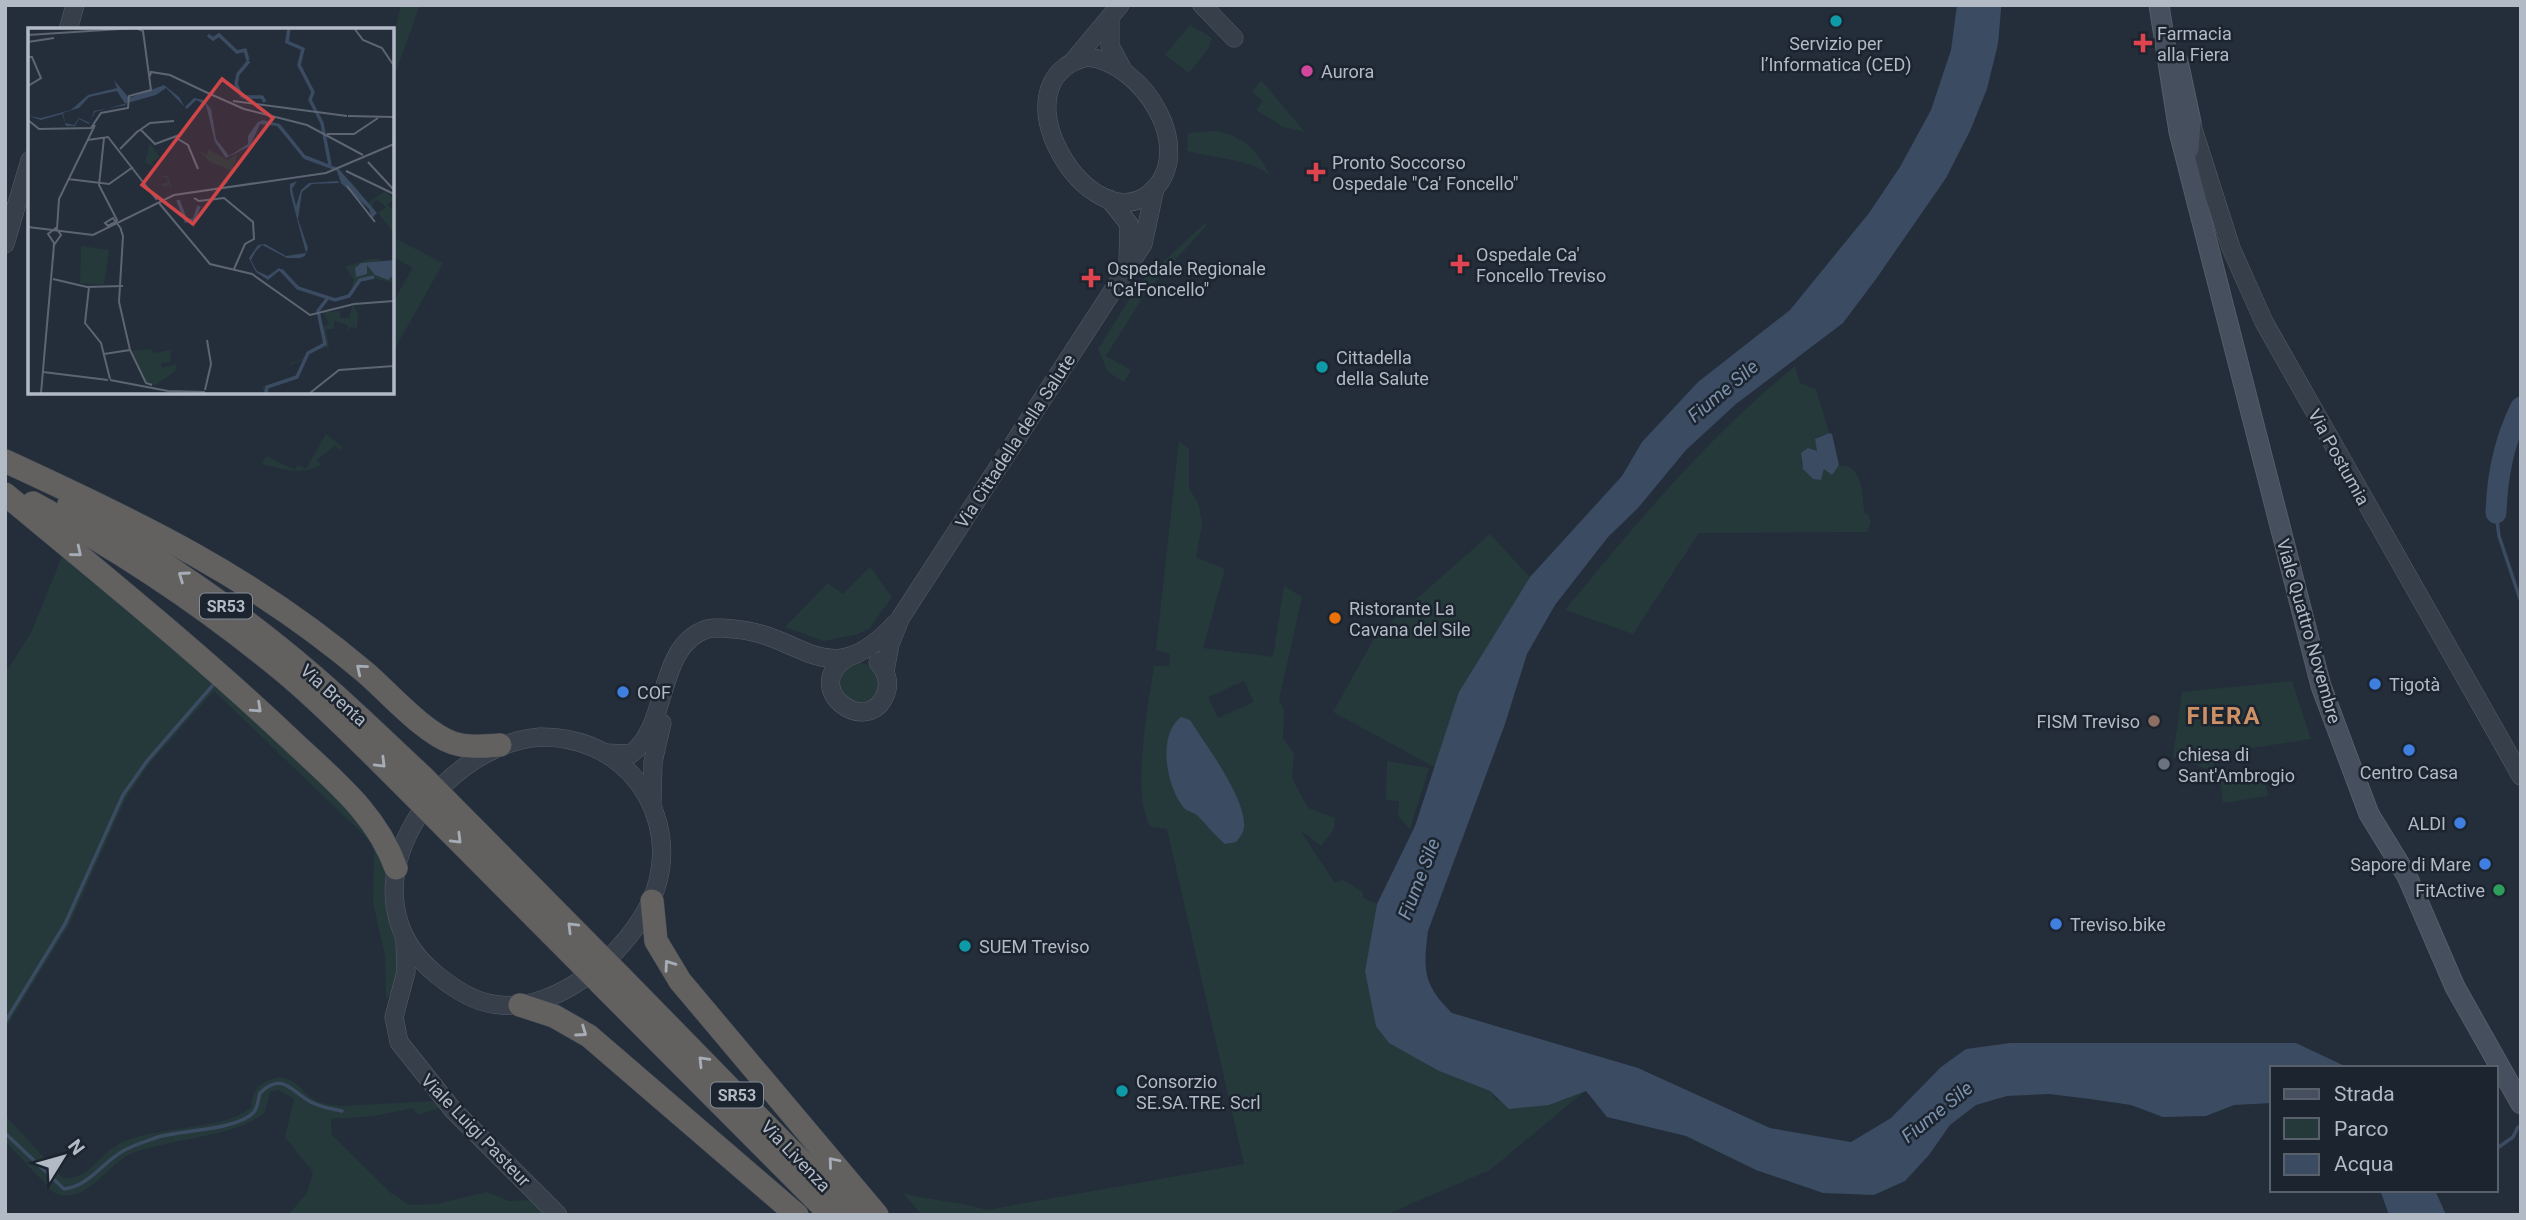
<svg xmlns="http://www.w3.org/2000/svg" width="2526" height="1220" viewBox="0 0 2526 1220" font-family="Roboto,sans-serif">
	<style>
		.green { fill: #25393b; fill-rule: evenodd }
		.water { fill: #3a4b62 }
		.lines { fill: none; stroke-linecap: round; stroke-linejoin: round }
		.stream { stroke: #3a4b62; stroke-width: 3.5 }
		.river { stroke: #3a4b62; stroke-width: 21 }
		.tertiary-casing { stroke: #555d68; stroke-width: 19 }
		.secondary-casing { stroke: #555d68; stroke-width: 21 }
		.trunk-casing { stroke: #424a55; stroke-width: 24 }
		.tertiary { stroke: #373f4a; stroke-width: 18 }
		.secondary { stroke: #454f5d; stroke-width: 19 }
		.trunk { stroke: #626160; stroke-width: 23 }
		.trunk-bridge-casing { stroke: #424a55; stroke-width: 24; stroke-linecap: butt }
		.trunk-bridge { stroke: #626160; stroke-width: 23 }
		.oneway { stroke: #a6adb7 }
		.culture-dot { fill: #0f9aa8; stroke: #1c242f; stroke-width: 2.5 }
		.health-dot { fill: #e0444e; stroke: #1c242f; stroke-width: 2.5 }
		.hotel-dot { fill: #d1479c; stroke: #1c242f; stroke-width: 2.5 }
		.food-dot { fill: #e8710a; stroke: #1c242f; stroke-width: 2.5 }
		.shop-dot { fill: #3f7fe0; stroke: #1c242f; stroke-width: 2.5 }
		.education-dot { fill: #8d6e63; stroke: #1c242f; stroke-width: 2.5 }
		.worship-dot { fill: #6b7280; stroke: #1c242f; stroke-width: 2.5 }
		.leisure-dot { fill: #2e9e5b; stroke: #1c242f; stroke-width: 2.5 }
		.labels { text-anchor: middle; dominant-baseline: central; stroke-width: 5; stroke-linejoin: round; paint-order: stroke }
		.shield { fill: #1c242f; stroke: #858d99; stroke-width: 2 }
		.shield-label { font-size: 16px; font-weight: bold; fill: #b2bac6 }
		.poi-label { font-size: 18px; fill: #b2bac6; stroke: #1c242f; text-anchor: start }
		.street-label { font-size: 18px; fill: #b2bac6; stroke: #1c242f }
		.water-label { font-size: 19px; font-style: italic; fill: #7c91ac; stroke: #1c242f }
		.district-label { font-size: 24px; font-weight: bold; letter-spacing: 2px; fill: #ce9166; stroke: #1c242f }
		.inset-river { fill: none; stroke: #3a4b62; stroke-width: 3.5 }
		.inset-road { fill: none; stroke: #5d6572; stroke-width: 2 }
		.view { fill: #cf4548; fill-opacity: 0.15; stroke: #cf4548; stroke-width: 3.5 }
		.inset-edge { fill: none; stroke: #b2bac6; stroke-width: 3.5 }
	</style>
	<rect width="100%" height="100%" fill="#242d3a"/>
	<g class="green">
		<polygon points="401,5 420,5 392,82 392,45"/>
		<polygon points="1190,25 1212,38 1208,49 1189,73 1165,55"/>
		<polygon points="1261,80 1305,132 1283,127 1256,110 1263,101 1252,92"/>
		<path d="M1213,131C1239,133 1260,151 1269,175C1254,160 1209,157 1187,151L1188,133Z"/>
		<polygon points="1204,224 1207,225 1146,292 1106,356 1131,370 1124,382 1108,372 1098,349 1138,285"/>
		<polygon points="392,237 443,263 392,354 392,303 413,268 392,256"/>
		<path d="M1795,366L1800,383L1816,389L1829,433L1817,437V451L1811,449L1801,453V463L1808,475H1823L1824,469L1832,475L1837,466C1865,462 1861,496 1865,514H1868L1871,522L1867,532L1699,533L1633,634L1565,610C1636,523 1707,438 1795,366Z"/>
		<path d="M326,434L342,447L339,450L335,445L317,460L321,465C301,476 283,469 262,464L266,456L295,470L298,465L306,469Z"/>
		<path d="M1179,441L1189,449V488L1199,505L1202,525L1196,557L1225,569L1203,648L1273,657L1284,586L1302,597L1279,700L1284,709L1283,738L1294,754L1292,778L1308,808L1335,818L1334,829L1321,846L1300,830L1335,883L1343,880L1363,892V898L1377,904L1365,971L1439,1071L1490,1091L1497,1100L1549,1105L1586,1090L1490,1170L1385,1215H922L903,1193C931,1201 959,1201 987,1210L1244,1164L1167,829L1151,827C1130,798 1149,702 1154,666H1169L1170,654L1156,650ZM1244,681L1254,702L1218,718L1208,697Z"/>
		<polygon points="1490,534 1530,577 1486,650 1436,768 1333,712 1376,635"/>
		<polygon points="63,554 212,680 367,821 385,861 387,911 402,959 392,992 386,999 385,956 373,902 374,851 370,841 214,691 150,763 127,796 69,925 5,1029 5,673 31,633"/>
		<polygon points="870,567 892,597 869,629 858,634 824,641 785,627 828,583 843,594"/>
		<circle cx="860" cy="683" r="20"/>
		<polygon points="2292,681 2311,739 2213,754 2215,772 2173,757 2182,692"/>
		<polygon points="1387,761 1429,768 1410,829 1398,816 1399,801 1386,800"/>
		<polygon points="2264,771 2268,796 2223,803 2220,779"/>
		<path d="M279,1077C297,1079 299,1089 312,1098C320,1104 332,1105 341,1106L435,1101L440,1108L418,1115L413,1108L375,1116L331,1119L332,1135L391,1193L410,1205L436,1204L487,1192L509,1201L531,1200L548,1215H288L307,1193L313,1172L285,1137L294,1099L279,1090L270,1092L265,1112C236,1138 170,1138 131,1154C107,1163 85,1209 53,1192L5,1141V1115L63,1178C87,1181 99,1155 117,1145C153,1125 227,1131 251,1107C253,1087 259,1083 279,1077Z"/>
	</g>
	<g class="water">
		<path d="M1957,5H2001V10L1998,44L1987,89L1970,131L1946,178L1876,279L1843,323L1736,404L1686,450L1638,508L1608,537L1555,605L1527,654L1505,724L1428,931C1423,970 1423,984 1452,1013L1638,1068L1770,1128L1851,1142L1891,1118L1941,1067L1966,1049L2010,1043H2296L2349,1068H2272V1103L2234,1105L2206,1116L2163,1117L2131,1105L2090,1099L2049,1094L2007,1096L1976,1105L1950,1125L1929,1155L1905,1181L1874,1195L1823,1193L1756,1170L1686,1136L1607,1117L1586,1091L1549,1105L1509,1109L1490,1091L1439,1071L1389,1043L1376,1026L1365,971L1377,904L1415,826L1459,692L1530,577L1622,476L1642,442L1698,382L1790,310L1869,213L1900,167L1931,110L1951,50Z"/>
		<polygon points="1829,433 1832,434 1839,465 1832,475 1824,469 1821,480 1813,479 1803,469 1801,453 1808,448 1817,451 1815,439"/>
		<path d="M1181,717L1190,720C1206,745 1242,793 1244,822C1245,831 1241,836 1236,842L1225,844C1214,835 1207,825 1198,816C1194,812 1188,812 1184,808C1166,786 1157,735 1181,717Z"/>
		<polygon points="2380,1190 2435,1190 2446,1215 2389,1215"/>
	</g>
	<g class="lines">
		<g class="stream">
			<polyline points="2496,513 2499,536 2521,602"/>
			<polyline points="5,1022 65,924 123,795 147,761 213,685"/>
			<path d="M5,1133L64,1189C89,1186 102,1163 123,1151C133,1145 147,1141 158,1137C183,1130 236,1130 253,1113C258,1108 258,1100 260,1093C283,1071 292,1092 309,1101C319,1107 331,1109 342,1111"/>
			<polyline points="2496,1149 2513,1137 2518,1127"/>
		</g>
		<path class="river" d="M2496,513C2497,477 2505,439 2521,407"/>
		<defs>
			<g id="tertiary">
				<polyline points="1202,5 1234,38"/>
				<polyline points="1110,21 1110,46 1122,68"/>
				<polyline points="68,30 75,5"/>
				<path d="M1087,57C1143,62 1199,151 1150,193C1090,243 991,81 1087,57Z"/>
				<polyline points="1074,60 1120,5"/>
				<polyline points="2192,126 2231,248 2264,322 2521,776"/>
				<polyline points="1109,199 1129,224 1128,262"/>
				<polyline points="5,244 30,160"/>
				<path d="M848,657C798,688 869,740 886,693C890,681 886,671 878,662"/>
				<polyline points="885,671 890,644 901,617 1143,244 1155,188"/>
				<path d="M540,737C575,737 605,747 630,773C657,802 668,842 658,881C643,942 559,1017 493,1004C472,1001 453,988 437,975C335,895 434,746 540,737Z"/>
				<path d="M605,753L631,754C670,725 656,646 707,629C716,627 725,628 734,629C803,634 828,696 895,624"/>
				<polyline points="652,802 653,762 662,723"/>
				<polyline points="405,940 406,972 394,1017 399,1042 453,1110 558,1215"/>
			</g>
			<g id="secondary">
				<polyline points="2159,5 2179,132 2321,686 2369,814 2407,876 2455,987 2521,1104"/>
				<polyline points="2178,61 2191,122 2189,149"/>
			</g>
			<g id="trunk">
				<path d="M5,461C138,522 253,577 366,673C389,693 424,733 453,743C468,748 484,746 500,745"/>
				<path d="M5,494C101,574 198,652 289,738C331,778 376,812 396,868"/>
				<path d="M33,503C123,552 210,610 289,676C331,712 370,752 409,791"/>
				<path d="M69,504C142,548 213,594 280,648C330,688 376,733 423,777"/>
				<polyline points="652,901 656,941 680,981 877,1215"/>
				<polyline points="620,976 854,1215"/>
				<polyline points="607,990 831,1215"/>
				<polyline points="520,1005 554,1016 589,1036 797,1215"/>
			</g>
		</defs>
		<use href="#tertiary" class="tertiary-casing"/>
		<use href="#secondary" class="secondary-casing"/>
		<use href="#trunk" class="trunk-casing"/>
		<use href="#tertiary" class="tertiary"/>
		<use href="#secondary" class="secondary"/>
		<use href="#trunk" class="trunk"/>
		<defs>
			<g id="trunk-bridge">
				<polyline points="423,777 620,976"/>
				<polyline points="409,791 607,990"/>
			</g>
		</defs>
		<use href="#trunk-bridge" class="trunk-bridge-casing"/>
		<use href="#trunk-bridge" class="trunk-bridge"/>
	</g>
	<defs><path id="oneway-chevron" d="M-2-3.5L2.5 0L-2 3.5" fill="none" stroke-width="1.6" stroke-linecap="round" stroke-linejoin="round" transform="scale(1.75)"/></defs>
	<g class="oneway">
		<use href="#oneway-chevron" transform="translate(77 552) rotate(39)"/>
		<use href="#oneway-chevron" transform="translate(183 576) rotate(-145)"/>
		<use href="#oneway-chevron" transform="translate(361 669) rotate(-140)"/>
		<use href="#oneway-chevron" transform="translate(257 708) rotate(43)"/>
		<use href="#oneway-chevron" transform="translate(381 763) rotate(45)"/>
		<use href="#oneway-chevron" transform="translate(457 839) rotate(45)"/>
		<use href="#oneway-chevron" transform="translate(572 927) rotate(-135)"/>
		<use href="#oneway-chevron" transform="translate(669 965) rotate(-125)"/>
		<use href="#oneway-chevron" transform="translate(582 1032) rotate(35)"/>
		<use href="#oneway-chevron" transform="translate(703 1061) rotate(-134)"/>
		<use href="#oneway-chevron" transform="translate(833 1162) rotate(-130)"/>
	</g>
	<g class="culture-dot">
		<circle cx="1836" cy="21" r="7"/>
		<circle cx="1322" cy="367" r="7"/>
		<circle cx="965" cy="946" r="7"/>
		<circle cx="1122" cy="1091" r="7"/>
	</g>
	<g class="health-dot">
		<path d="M2139.5 32.5h7v7h7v7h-7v7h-7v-7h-7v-7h7z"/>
		<path d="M1312.5 161.5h7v7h7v7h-7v7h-7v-7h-7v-7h7z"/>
		<path d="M1456.5 253.5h7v7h7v7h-7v7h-7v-7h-7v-7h7z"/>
		<path d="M1087.5 267.5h7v7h7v7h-7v7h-7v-7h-7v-7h7z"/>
	</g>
	<circle class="hotel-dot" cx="1307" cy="71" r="7"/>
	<circle class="food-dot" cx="1335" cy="618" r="7"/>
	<g class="shop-dot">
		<circle cx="2375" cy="684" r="7"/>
		<circle cx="623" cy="692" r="7"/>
		<circle cx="2409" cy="750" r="7"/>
		<circle cx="2460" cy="823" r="7"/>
		<circle cx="2485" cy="864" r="7"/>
		<circle cx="2056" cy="924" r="7"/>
	</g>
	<circle class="education-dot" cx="2154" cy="721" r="7"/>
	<circle class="worship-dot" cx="2164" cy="764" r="7"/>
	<circle class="leisure-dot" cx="2499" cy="890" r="7"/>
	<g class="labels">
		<g class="shield">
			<rect x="200" y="593.5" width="52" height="25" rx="5"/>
			<rect x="711" y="1082.5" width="52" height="25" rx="5"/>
		</g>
		<g class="shield-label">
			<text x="226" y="606">SR53</text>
			<text x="737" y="1095">SR53</text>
		</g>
		<g class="poi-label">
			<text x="2157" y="33">Farmacia<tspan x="2157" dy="21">alla Fiera</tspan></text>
			<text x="1836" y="43" text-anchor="middle">Servizio per<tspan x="1836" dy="21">l’Informatica (CED)</tspan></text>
			<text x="1321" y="71">Aurora</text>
			<text x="1332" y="162">Pronto Soccorso<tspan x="1332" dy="21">Ospedale "Ca' Foncello"</tspan></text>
			<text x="1476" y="254">Ospedale Ca'<tspan x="1476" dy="21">Foncello Treviso</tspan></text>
			<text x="1107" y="268">Ospedale Regionale<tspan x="1107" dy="21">"Ca'Foncello"</tspan></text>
			<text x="1336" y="357">Cittadella<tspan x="1336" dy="21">della Salute</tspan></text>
			<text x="1349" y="608">Ristorante La<tspan x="1349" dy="21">Cavana del Sile</tspan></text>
			<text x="2389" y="684">Tigotà</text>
			<text x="637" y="692">COF</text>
			<text x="2140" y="721" text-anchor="end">FISM Treviso</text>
			<text x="2178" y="754">chiesa di<tspan x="2178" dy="21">Sant'Ambrogio</tspan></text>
			<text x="2409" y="772" text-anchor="middle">Centro Casa</text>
			<text x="2446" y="823" text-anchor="end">ALDI</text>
			<text x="2471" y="864" text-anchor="end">Sapore di Mare</text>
			<text x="2485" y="890" text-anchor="end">FitActive</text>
			<text x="2070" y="924">Treviso.bike</text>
			<text x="979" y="946">SUEM Treviso</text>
			<text x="1136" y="1081">Consorzio<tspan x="1136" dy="21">SE.SA.TRE. Scrl</tspan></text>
		</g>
		<g class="street-label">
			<text transform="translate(1015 441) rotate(-57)">Via Cittadella della Salute</text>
			<text transform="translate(2339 457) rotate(61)">Via Postumia</text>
			<text transform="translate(2309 631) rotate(74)">Viale Quattro Novembre</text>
			<text transform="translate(334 695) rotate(42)">Via Brenta</text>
			<text transform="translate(476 1130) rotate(46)">Viale Luigi Pasteur</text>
			<text transform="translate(796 1156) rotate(46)">Via Livenza</text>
		</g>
		<g class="water-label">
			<text transform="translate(1723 391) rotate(-40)">Fiume Sile</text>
			<text transform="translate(1419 879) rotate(-69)">Fiume Sile</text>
			<text transform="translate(1937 1112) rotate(-39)">Fiume Sile</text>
		</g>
		<g class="district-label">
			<text x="2224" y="716">FIERA</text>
		</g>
	</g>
	<g transform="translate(28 28)">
		<rect width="366" height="366" fill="#242d3a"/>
		<path d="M122,116L132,129L124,134L133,149L139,147L143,157V160L142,161V156L136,159L133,156L140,154L138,149L133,150L126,138L117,135ZM180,121L200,132L210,125L200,156L192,157L202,142L182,134L170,122L179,127ZM322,152L340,175L357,163L366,171L359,177L366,182V205L350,185L358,179L348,171L344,179L349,185L320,154ZM53,218L81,222L76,257L52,255ZM342,231H354L343,239L347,247L358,251L366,246V235V255L340,249L323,260L326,252L317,239ZM325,276L330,286L329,300L322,299L320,305V297L306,293V301H298L301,319L282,324L270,349L239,360L236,365L234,359L269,347L275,332L260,338L263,335L275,331L279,324L290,318L297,320V305L292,300L301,296L295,284L312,283V290H321ZM124,321L125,325L143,322L142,334L133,335V340L149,336L147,343L128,357L120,356L103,323Z" fill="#25393b"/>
		<path d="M86,52L101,70L136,57L151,69L157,79L166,70L175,72L183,81L188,111L201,128L220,116V108L230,94L235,92L252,96L277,127L310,140L349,185L344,190L341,181L313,155L309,143L276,131L249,98L232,96L222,118L198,130L187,114L178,77L168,72L159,81L138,60L128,67L67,84L61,96L51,91L47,98H38L34,86L13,92L0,88L13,90L43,82L60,67L89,60ZM89,63L98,77L66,83L62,95L51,90L46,97L37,95L35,85L51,80L61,69ZM269,153L264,161L268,178L273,162L281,155L309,153L312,155L284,156L274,164L270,191L280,220L277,228L272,230H259L234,217L228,223L223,232L229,243L240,248L251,240L259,245L251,243L240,252L228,244L221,230L230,217L237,216L258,228L278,225L262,164V156ZM366,232V247L360,252L347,247L339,237V246L328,249L327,240L333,235Z" fill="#3a4b62" fill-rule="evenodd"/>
		<path class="inset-river" d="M261,0L259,14L275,21L271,37L285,64L282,72L294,95L302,137M180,7L185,11L191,7L209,24L217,22L220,32M214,69H234L237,74M214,69L208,56L210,46L221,33M150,172L158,193L166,192L171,178M253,242L270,260L307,272L321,268L332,252L346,249M238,365L239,359L269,349L280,325L297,316L290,283L299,271"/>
		<path class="inset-road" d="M326,0L335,12L354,20L366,38M0,7L108,0M0,14L26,10M0,29H4L13,50L0,58M122,48L123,44L142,47L184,67M180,65L216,81L279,97L335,127M205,73L319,88M320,88L366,89M0,92L11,101L63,100L73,85L100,80L101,68L123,62L115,3L108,0M113,102L127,116L154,106M109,104L122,95L146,93M299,106H326L350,90M76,110L71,157L89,192L88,194L81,197L80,198L77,195L85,190L87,193L91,198L93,201V202L95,208L91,274L102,322L118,355L124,357M150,111L160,117L170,141M60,112L80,109L129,172M92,121L110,103M340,134L366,162M318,143L366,166M40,151L81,156L105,139M319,158L347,194M166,170L171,173L196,170L225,194L226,211L217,216L206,241M131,175L182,236L224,246L282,287L326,276L366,273M0,199L65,207L146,167L298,145L366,116M29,201L31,171L67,97M25,251L59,259L95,258M61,259L57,295L73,315L82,351M76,326L102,322M15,344L80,352M82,352L140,363M177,362L183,336L179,312M140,363L177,364M13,365L26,217L33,207L28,200L20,206L26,215L25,231M282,365L311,342L366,338"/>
		<path class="view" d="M194,51L245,90L165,196L114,157Z"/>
		<rect width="366" height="366" class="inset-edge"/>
	</g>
	<rect width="2526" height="1220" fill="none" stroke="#b2bac6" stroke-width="14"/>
	<rect x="2270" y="1066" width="228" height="126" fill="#1c242f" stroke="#58606b" stroke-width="2"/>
	<rect x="2284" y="1089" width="35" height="10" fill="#454f5d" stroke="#58606b" stroke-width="2"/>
	<text x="2334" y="1101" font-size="21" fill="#b2bac6">Strada</text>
	<rect x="2284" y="1118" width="35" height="21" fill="#25393b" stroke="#58606b" stroke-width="2"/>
	<text x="2334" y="1136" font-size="21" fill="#b2bac6">Parco</text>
	<rect x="2284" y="1154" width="35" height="21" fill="#3a4b62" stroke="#58606b" stroke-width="2"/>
	<text x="2334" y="1171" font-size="21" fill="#b2bac6">Acqua</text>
	<g transform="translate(63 1157) rotate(53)" stroke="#1c242f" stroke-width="5" paint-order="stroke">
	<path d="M0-5L12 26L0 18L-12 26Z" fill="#b2bac6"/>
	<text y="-10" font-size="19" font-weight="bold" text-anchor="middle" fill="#b2bac6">N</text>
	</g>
</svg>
